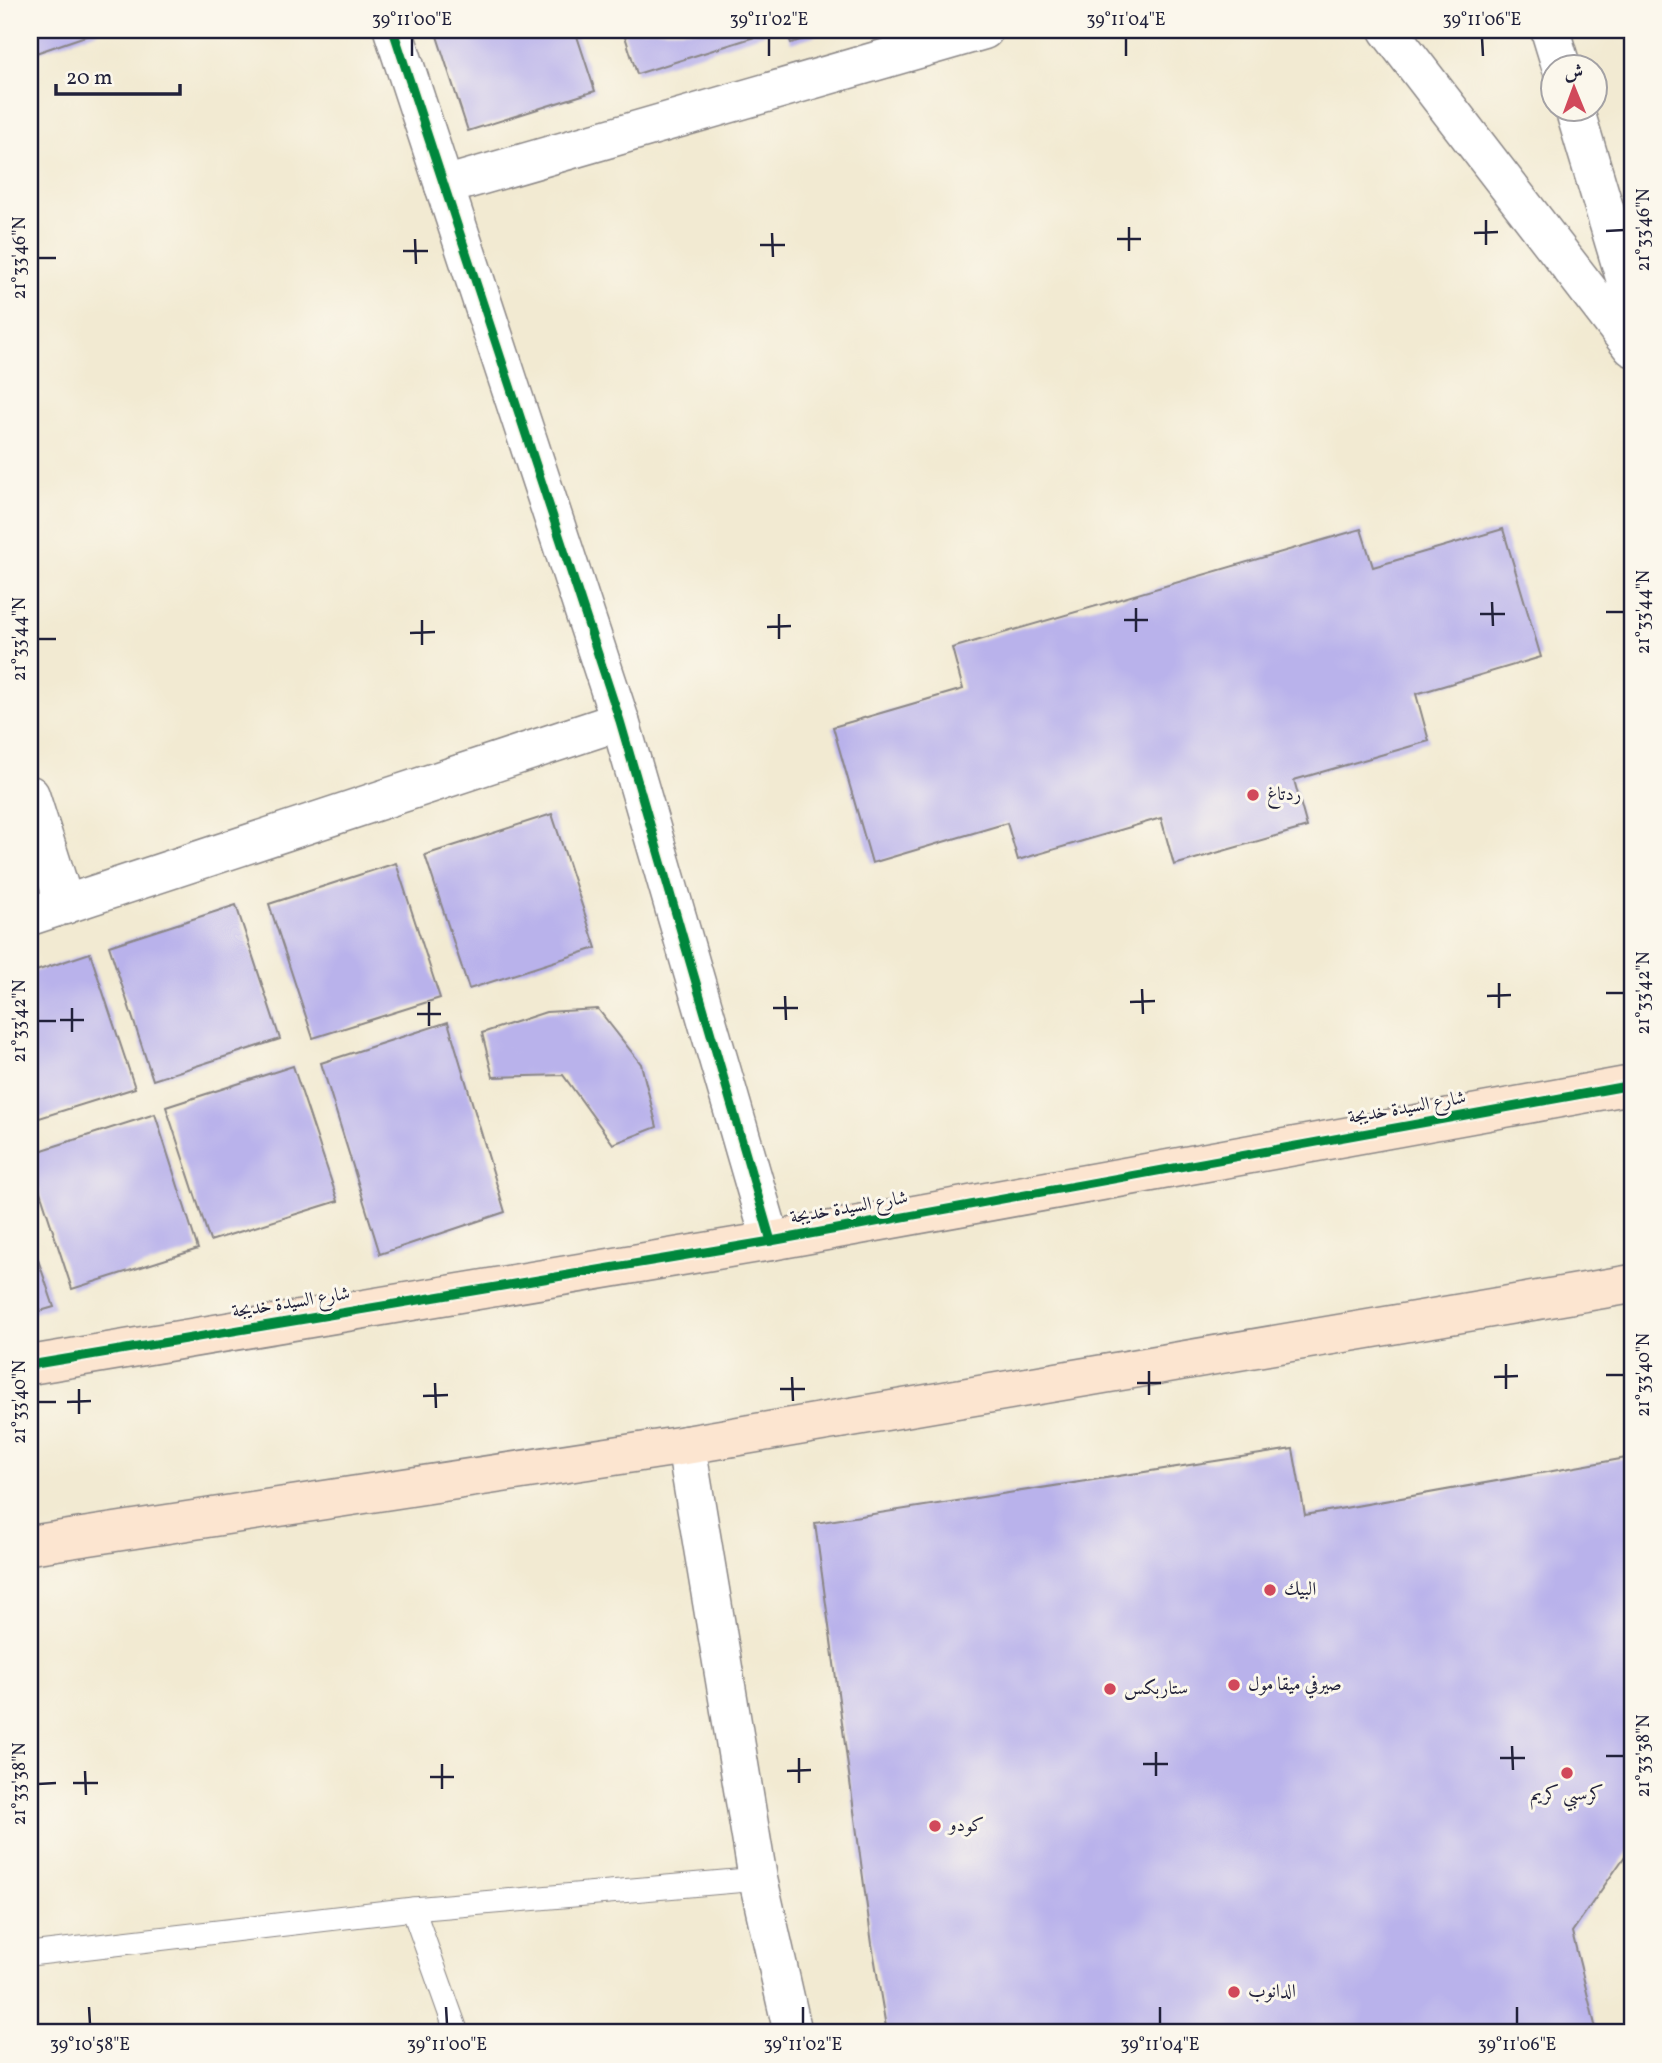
<svg xmlns="http://www.w3.org/2000/svg" width="1662" height="2063" viewBox="0 0 1662 2063" font-family="Vollkorn,Amiri,serif">
	<style>
		.building { fill: #b9b2eb }
		.lines { fill: none; stroke-linecap: round; stroke-linejoin: round }
		.lane-casing { stroke: #8a8686; stroke-width: 25 }
		.street-casing { stroke: #8a8686; stroke-width: 41 }
		.secondary-casing { stroke: #8a8686; stroke-width: 41 }
		.lane { stroke: #fff; stroke-width: 23 }
		.street { stroke: #fff; stroke-width: 38 }
		.secondary { stroke: #fce5d0; stroke-width: 38 }
		.cycleway-casing { stroke: #fbf7ec; stroke-width: 13 }
		.cycleway { stroke: #00873e; stroke-width: 9 }
		.ticks { fill: none; stroke: #22223b; stroke-width: 2.5 }
		.poi-dot { fill: #d1495b; stroke: #fbf7ec; stroke-width: 2.5 }
		.labels { text-anchor: middle; dominant-baseline: central; stroke-width: 6; stroke-linejoin: round; paint-order: stroke }
		.poi-label { font-size: 19px; fill: #22223b; stroke: #fbf7ec; text-anchor: start }
		.street-label { font-size: 19px; fill: #22223b; stroke: #fbf7ec }
		.neatline { fill: none; stroke: #22223b; stroke-width: 2.5 }
		.ticks-label { font-size: 18px; text-anchor: middle; fill: #22223b }
	</style>
	<rect width="100%" height="100%" fill="#fbf7ec"/>
	<filter id="ink" filterUnits="userSpaceOnUse"><feTurbulence type="fractalNoise" baseFrequency=".0143" numOctaves="2"/><feDisplacementMap in="SourceGraphic" scale="14" xChannelSelector="R" yChannelSelector="G"/><feConvolveMatrix kernelMatrix="1 2 1 2 8 2 1 2 1" color-interpolation-filters="sRGB"/></filter>
	<filter id="wash" filterUnits="userSpaceOnUse"><feTurbulence type="fractalNoise" baseFrequency=".00686" numOctaves="4" result="noise"/><feDisplacementMap in="SourceGraphic" scale="28" xChannelSelector="R" yChannelSelector="G"/><feGaussianBlur stdDeviation="1.57" result="paint"/><feColorMatrix in="noise" values="0 0 0 0 0 0 0 0 0 0 0 0 0 0 0 0 0 1.4 0 .05"/><feComposite in="paint" operator="in"/></filter>
	<g filter="url(#wash)">
		<rect width="100%" height="100%" fill="#f2ead2"/>
		<g id="blocks">
			<g class="building">
				<polygon points="30,30 103,30 30,55"/>
				<polygon points="435,30 575,30 595,91 468,131"/>
				<polygon points="623,30 763,30 764,34 637,74"/>
				<polygon points="786,30 832,30 791,43"/>
				<polygon points="1361,529 1373,567 1503,529 1541,657 1416,694 1429,741 1294,780 1307,827 1174,865 1161,818 1018,860 1007,823 872,863 833,727 963,689 952,648"/>
				<polygon points="552,814 596,948 469,989 425,855"/>
				<polygon points="396,863 440,998 313,1038 269,904"/>
				<polygon points="236,905 280,1039 153,1080 109,946"/>
				<polygon points="90,953 135,1088 30,1121 30,973"/>
				<polygon points="598,1009 641,1064 657,1127 613,1144 563,1075 493,1077 482,1033 546,1012"/>
				<polygon points="448,1022 505,1212 380,1254 321,1063"/>
				<polygon points="293,1066 338,1201 210,1241 166,1107"/>
				<polygon points="155,1114 198,1249 72,1289 30,1161 30,1154"/>
				<polygon points="30,1236 54,1307 30,1314"/>
				<polygon points="1293,1449 1305,1515 1632,1457 1632,1846 1572,1932 1597,2033 887,2033 872,1944 815,1523"/>
			</g>
		</g>
	</g>
	<g filter="url(#ink)">
		<use href="#blocks" fill-opacity="0" stroke="#8a8686" stroke-width="2"/>
		<g class="lines">
			<defs>
				<g id="lane">
					<polyline points="413,1909 457,2033"/>
					<polyline points="30,1954 413,1909 758,1879"/>
				</g>
				<g id="street">
					<polyline points="393,30 620,721 771,1241"/>
					<polyline points="1388,30 1632,347"/>
					<polyline points="1550,30 1561,66"/>
					<polyline points="1574,108 1632,301"/>
					<polyline points="444,186 984,30"/>
					<polyline points="30,795 65,905"/>
					<polyline points="30,916 620,721"/>
					<polyline points="686,1445 758,1879 793,2033"/>
				</g>
				<g id="secondary">
					<polyline points="30,1365 771,1241 1632,1085"/>
					<polyline points="30,1545 686,1445 1632,1284"/>
				</g>
			</defs>
			<use href="#lane" class="lane-casing"/>
			<use href="#street" class="street-casing"/>
			<use href="#secondary" class="secondary-casing"/>
			<use href="#lane" class="lane"/>
			<use href="#street" class="street"/>
			<use href="#secondary" class="secondary"/>
			<defs>
				<g id="cycleway">
					<polyline points="393,30 620,721 771,1241"/>
					<polyline points="30,1365 771,1241 1632,1085"/>
				</g>
			</defs>
			<use href="#cycleway" class="cycleway-casing"/>
			<use href="#cycleway" class="cycleway"/>
		</g>
	</g>
	<path class="ticks" d="M412,38V56M769,38V56M1126,38V56M1482,38L1483,56M1486,220V245M1129,227V251M1606,231L1624,230M772,233L773,257M1474,233L1498,232M415,239L416,264M1117,239H1141M760,245H785M403,251H428M38,258H56M1492,602L1493,626M1136,608V632M1606,612H1624M779,614V639M1480,614H1505M422,620V645M1124,620H1148M767,627L791,626M410,633L435,632M38,639H56M1499,983V1008M1142,989L1143,1014M1606,993H1624M785,996L786,1020M1487,996L1511,995M429,1002V1026M1130,1002L1155,1001M72,1008V1032M773,1008H798M417,1014H441M60,1020H84M38,1021H56M1506,1364V1389M1149,1371V1395M1606,1375H1624M792,1377L793,1401M1494,1377L1518,1376M435,1383L436,1408M1137,1383H1161M79,1389V1414M780,1389H805M423,1396L448,1395M38,1402H56M67,1402L91,1401M1512,1746L1513,1770M1156,1752V1776M1606,1756H1624M799,1758V1783M1500,1758H1525M442,1764V1789M1143,1764H1168M85,1771L86,1795M787,1771L811,1770M430,1777H454M73,1783H98M38,1784L56,1783M89,2007L90,2024M446,2007L447,2024M803,2007V2024M1160,2007V2024M1517,2007V2024"/>
	<g class="poi-dot">
		<circle cx="1253" cy="795" r="7"/>
		<circle cx="1270" cy="1590" r="7"/>
		<circle cx="1234" cy="1685" r="7"/>
		<circle cx="1110" cy="1689" r="7"/>
		<circle cx="1567" cy="1773" r="7"/>
		<circle cx="935" cy="1826" r="7"/>
		<circle cx="1234" cy="1992" r="7"/>
	</g>
	<g class="labels">
		<g class="poi-label">
			<text x="1267" y="795">ردتاغ</text>
			<text x="1284" y="1590">البيك</text>
			<text x="1248" y="1685">صيرفي ميقا مول</text>
			<text x="1124" y="1689">ستاربكس</text>
			<text x="1567" y="1795" text-anchor="middle">كرسبي كريم</text>
			<text x="949" y="1826">كودو</text>
			<text x="1248" y="1992">الدانوب</text>
		</g>
		<g class="street-label">
			<text transform="translate(1407 1108) rotate(-10)">شارع السيدة خديجة</text>
			<text transform="translate(849 1208) rotate(-10)">شارع السيدة خديجة</text>
			<text transform="translate(291 1303) rotate(-9)">شارع السيدة خديجة</text>
		</g>
	</g>
	<rect width="1662" height="2063" fill="none" stroke="#fbf7ec" stroke-width="77"/>
	<g transform="translate(1574 88) rotate(359)"><circle r="33" fill="#fbf7ec" stroke="#a4a2a5" stroke-width="2"/>
	<path d="M0-5L12 26L0 18L-12 26Z" fill="#d1495b"/>
	<text y="-10" font-size="19" font-weight="bold" text-anchor="middle" fill="#22223b">ش</text>
	</g>
	<path d="M56 84v10h124v-10" fill="none" stroke="#22223b" stroke-width="3.5"/>
	<text x="66" y="84" font-size="21" fill="#22223b" stroke="#fbf7ec" stroke-width="5" paint-order="stroke">20 m</text>
	<rect x="38" y="38" width="1586" height="1986" class="neatline"/>
	<g class="ticks-label">
		<text x="412" y="25">39°11'00"E</text>
		<text x="769" y="25">39°11'02"E</text>
		<text x="1126" y="25">39°11'04"E</text>
		<text x="1482" y="25">39°11'06"E</text>
		<text transform="translate(1643 230) rotate(-90)" y="6">21°33'46"N</text>
		<text transform="translate(19 258) rotate(-90)" y="6">21°33'46"N</text>
		<text transform="translate(1643 612) rotate(-90)" y="6">21°33'44"N</text>
		<text transform="translate(19 639) rotate(-90)" y="6">21°33'44"N</text>
		<text transform="translate(1643 993) rotate(-90)" y="6">21°33'42"N</text>
		<text transform="translate(19 1021) rotate(-90)" y="6">21°33'42"N</text>
		<text transform="translate(1643 1375) rotate(-90)" y="6">21°33'40"N</text>
		<text transform="translate(19 1402) rotate(-90)" y="6">21°33'40"N</text>
		<text transform="translate(1643 1756) rotate(-90)" y="6">21°33'38"N</text>
		<text transform="translate(19 1784) rotate(-90)" y="6">21°33'38"N</text>
		<text x="90" y="2050">39°10'58"E</text>
		<text x="447" y="2050">39°11'00"E</text>
		<text x="803" y="2050">39°11'02"E</text>
		<text x="1160" y="2050">39°11'04"E</text>
		<text x="1517" y="2050">39°11'06"E</text>
	</g>
</svg>
